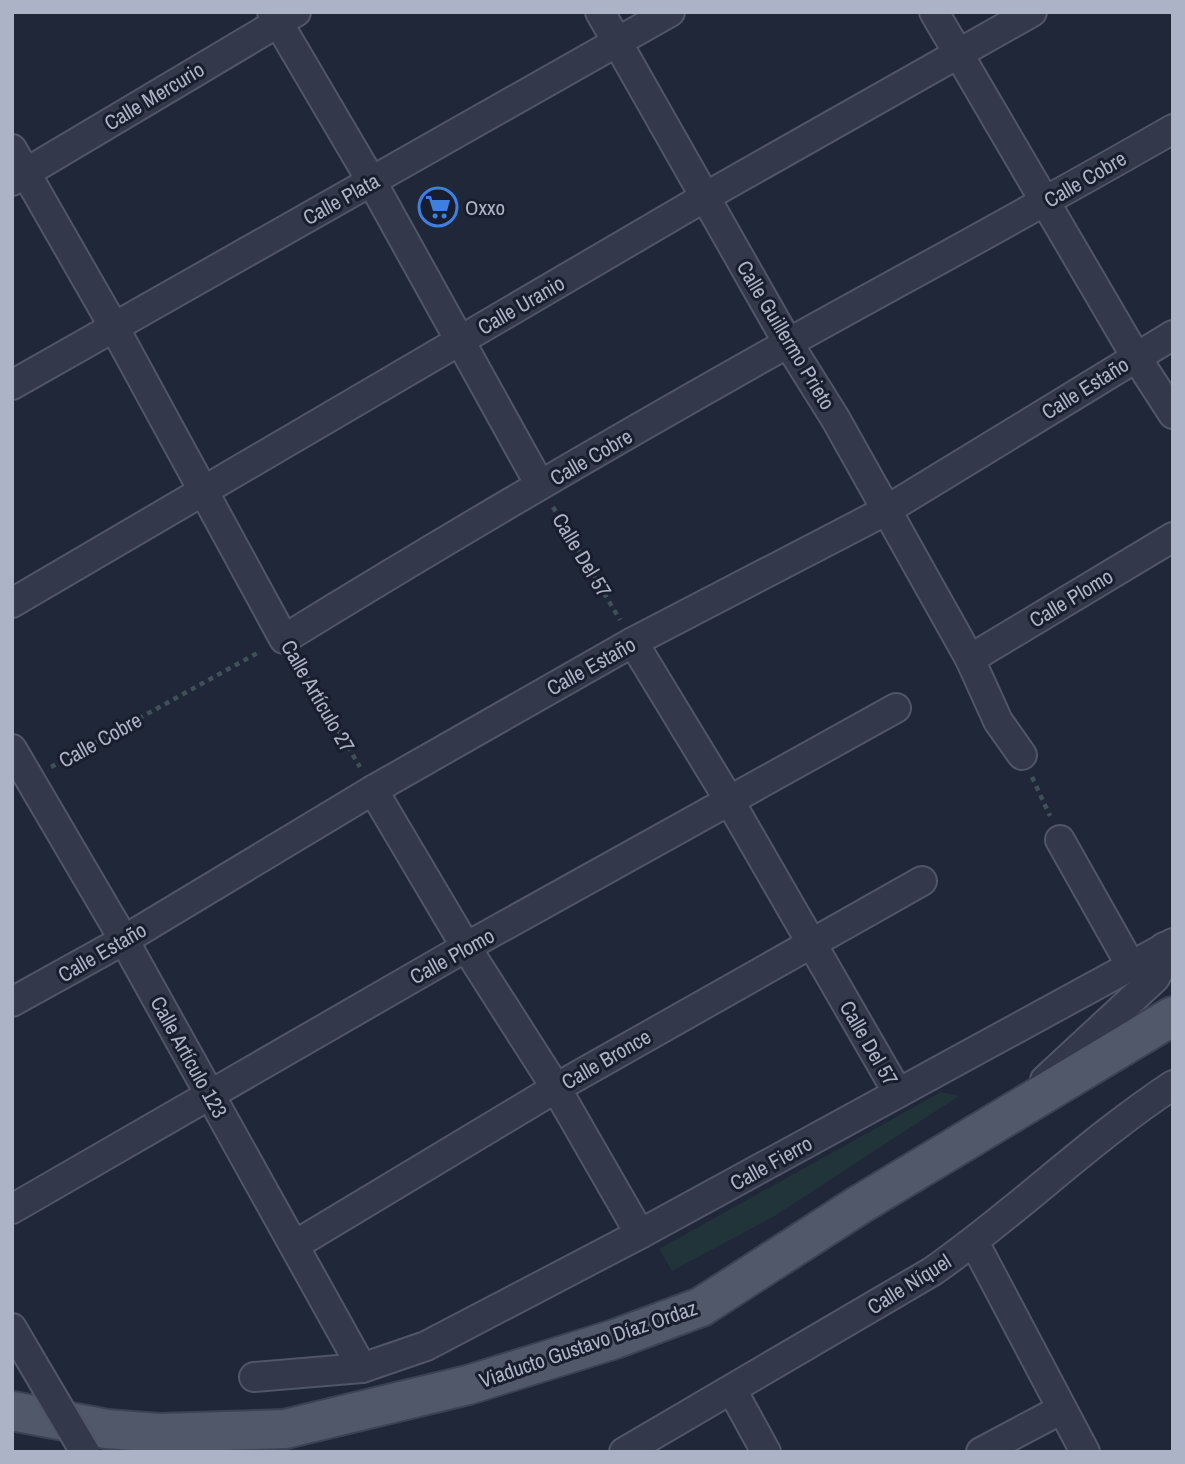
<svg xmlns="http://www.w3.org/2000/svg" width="1185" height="1464" viewBox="0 0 1185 1464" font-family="'Archivo Narrow',sans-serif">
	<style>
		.green { fill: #21343a }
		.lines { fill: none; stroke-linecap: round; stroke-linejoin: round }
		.minor-casing { stroke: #505667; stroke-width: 32 }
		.primary-casing { stroke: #3c4253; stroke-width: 42 }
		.path { stroke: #3f5158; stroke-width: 4.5; stroke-dasharray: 5 5; stroke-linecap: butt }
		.minor { stroke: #33394a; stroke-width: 28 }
		.primary { stroke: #51586a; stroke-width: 38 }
		.minor-bridge-casing { stroke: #505667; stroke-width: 32; stroke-linecap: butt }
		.minor-bridge { stroke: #33394a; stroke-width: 28 }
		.labels { text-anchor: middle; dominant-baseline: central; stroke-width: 6; stroke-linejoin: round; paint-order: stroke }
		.street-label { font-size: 21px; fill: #adb3c6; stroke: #191e2e }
		.poi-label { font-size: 21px; fill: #adb3c6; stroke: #191e2e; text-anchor: start }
	</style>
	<rect width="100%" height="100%" fill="#1f2739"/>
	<polygon class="green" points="941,1092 959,1096 773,1217 672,1271 659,1249"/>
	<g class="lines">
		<defs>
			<g id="minor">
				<polyline points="272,12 372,182 540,485"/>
				<polyline points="600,12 788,343 835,418 970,659 998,721 1022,755"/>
				<polyline points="934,12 1136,357 1173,414"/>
				<path d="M12,149L114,327L284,639C451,536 619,438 790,342C918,271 1046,202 1173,129"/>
				<polyline points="12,181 296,12"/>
				<polyline points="12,385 670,12"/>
				<polyline points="12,603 705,197 1032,12"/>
				<polyline points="633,642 729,800 898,1093"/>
				<polyline points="970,659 1173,537"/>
				<polyline points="12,749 124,940 362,1368"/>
				<polyline points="373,790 466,947 556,1088 640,1234"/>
				<polyline points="1060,840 1131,966"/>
				<polyline points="12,1002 124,940 373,790 633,642 885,511 1173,335"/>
				<polyline points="1045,1080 1155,978 1161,966 1164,947"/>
				<polyline points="12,1209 466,947 896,708"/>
				<polyline points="974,1242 1085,1452"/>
				<polyline points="295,1245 556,1088 922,881"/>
				<polyline points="12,1328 26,1352"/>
				<polyline points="254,1377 362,1368 426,1346 640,1234 1173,943"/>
				<polyline points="732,1390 766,1452"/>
				<path d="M624,1452L933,1271C1016,1213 1088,1141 1173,1085"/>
				<polyline points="981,1452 1062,1409"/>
			</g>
			<polyline id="primary" points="12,1411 107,1429 159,1433 285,1429 468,1385 615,1339 701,1307 859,1205 1173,1016"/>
		</defs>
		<use href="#minor" class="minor-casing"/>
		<use href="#primary" class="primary-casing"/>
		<g class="path">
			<polyline points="553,507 620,620"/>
			<polyline points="297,660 360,767"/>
			<polyline points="51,767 261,651"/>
			<polyline points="1032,777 1050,816"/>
		</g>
		<use href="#minor" class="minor"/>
		<use href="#primary" class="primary"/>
		<defs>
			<polyline id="minor-bridge" points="26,1352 85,1452"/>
		</defs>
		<use href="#minor-bridge" class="minor-bridge-casing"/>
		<use href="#minor-bridge" class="minor-bridge"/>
	</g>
	<defs>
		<symbol id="supermarket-ring" viewBox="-11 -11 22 22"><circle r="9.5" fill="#191e2e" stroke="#3f7fe0" stroke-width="1.5"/><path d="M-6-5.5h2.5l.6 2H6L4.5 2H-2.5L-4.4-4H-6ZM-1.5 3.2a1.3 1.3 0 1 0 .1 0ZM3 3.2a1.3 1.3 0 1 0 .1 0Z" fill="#3f7fe0"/></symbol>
	</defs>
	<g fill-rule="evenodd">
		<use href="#supermarket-ring" x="416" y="185" width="44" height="44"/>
	</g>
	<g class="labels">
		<g class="street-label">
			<text transform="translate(154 96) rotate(-31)">Calle Mercurio</text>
			<text transform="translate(1085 179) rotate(-30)">Calle Cobre</text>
			<text transform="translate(341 199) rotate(-29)">Calle Plata</text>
			<text transform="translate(521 305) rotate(-30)">Calle Uranio</text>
			<text transform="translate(786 335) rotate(59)">Calle Guillermo Prieto</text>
			<text transform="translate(1085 388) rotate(-32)">Calle Estaño</text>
			<text transform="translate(591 457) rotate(-30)">Calle Cobre</text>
			<text transform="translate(582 555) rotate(59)">Calle Del 57</text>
			<text transform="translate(1071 598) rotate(-31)">Calle Plomo</text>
			<text transform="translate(591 666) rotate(-29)">Calle Estaño</text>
			<text transform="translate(318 696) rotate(60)">Calle Artículo 27</text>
			<text transform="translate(100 740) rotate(-29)">Calle Cobre</text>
			<text transform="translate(102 952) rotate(-30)">Calle Estaño</text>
			<text transform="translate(452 956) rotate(-29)">Calle Plomo</text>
			<text transform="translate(869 1043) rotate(60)">Calle Del 57</text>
			<text transform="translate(189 1057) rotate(61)">Calle Artículo 123</text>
			<text transform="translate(606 1059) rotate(-30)">Calle Bronce</text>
			<text transform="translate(771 1163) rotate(-29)">Calle Fierro</text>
			<text transform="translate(909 1284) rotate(-32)">Calle Níquel</text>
			<text transform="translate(588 1344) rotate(-19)">Viaducto Gustavo Díaz Ordaz</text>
		</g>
		<g class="poi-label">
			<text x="465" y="207">Oxxo</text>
		</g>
	</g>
	<rect width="1185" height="1464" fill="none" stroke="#adb3c6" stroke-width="28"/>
</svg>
